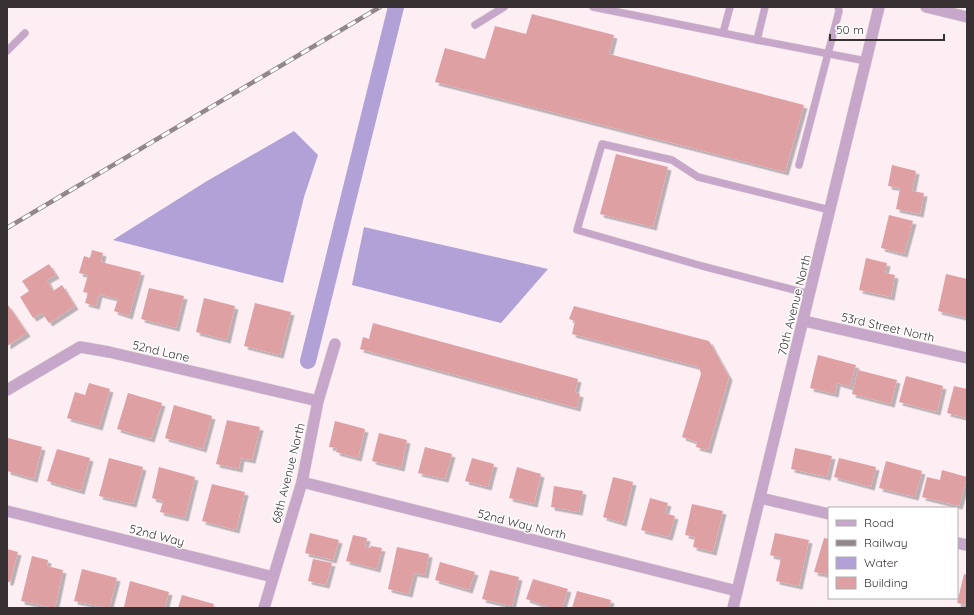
<svg xmlns="http://www.w3.org/2000/svg" width="974" height="615" viewBox="0 0 974 615" font-family="Quicksand,sans-serif">
	<style>
		.water { fill: #b1a1d6 }
		.lines { fill: none; stroke-linecap: round; stroke-linejoin: round }
		.canal { stroke: #b1a1d6; stroke-width: 16 }
		.building { fill: #dfa0a4; filter: url(#shadow) }
		.service-casing { stroke: #daccd1; stroke-width: 8 }
		.minor-casing { stroke: #daccd1; stroke-width: 12 }
		.tertiary-casing { stroke: #daccd1; stroke-width: 12 }
		.service { stroke: #c6a6c9; stroke-width: 7 }
		.minor { stroke: #c6a6c9; stroke-width: 11 }
		.tertiary { stroke: #c6a6c9; stroke-width: 11 }
		.rail-casing { stroke: #92878c; stroke-width: 4.5 }
		.rail { stroke: #fff; stroke-width: 3; stroke-dasharray: 9; stroke-linecap: butt }
		.labels { text-anchor: middle; dominant-baseline: central; stroke-width: 3; stroke-linejoin: round; paint-order: stroke }
		.street-label { font-size: 12px; fill: #383134; stroke: #fff }
	</style>
	<defs>
		<filter id="shadow"><feDropShadow dx="3.5" dy="3.5" stdDeviation="0" flood-color="#0004"/></filter>
	</defs>
	<rect width="100%" height="100%" fill="#fdeef4"/>
	<g class="water">
		<polygon points="294,131 318,155 304,197 283,283 113,240 207,181"/>
		<polygon points="364,227 548,269 501,323 352,285"/>
	</g>
	<g class="lines">
		<polyline class="canal" points="308,361 396,7"/>
	</g>
	<g class="building">
		<polygon points="532,14 614,35 609,54 804,105 785,172 435,82 445,48 485,59 495,26 526,34"/>
		<polygon points="616,154 668,167 653,227 600,214"/>
		<polygon points="892,165 916,171 912,191 924,193 920,214 896,209 900,188 888,186"/>
		<polygon points="889,215 913,221 904,254 881,248"/>
		<polygon points="92,250 103,253 101,262 141,272 129,316 114,311 118,299 99,294 96,306 85,303 88,293 83,292 88,275 79,273 84,256 90,258"/>
		<polygon points="866,258 887,263 885,273 895,275 891,297 859,290"/>
		<polygon points="49,264 56,275 47,280 53,291 62,285 75,306 49,323 42,313 33,318 20,297 29,291 22,281"/>
		<polygon points="946,274 967,279 967,318 938,311"/>
		<polygon points="149,288 184,296 176,328 141,319"/>
		<polygon points="204,298 235,306 227,340 196,332"/>
		<polygon points="255,303 291,312 280,355 244,346"/>
		<polygon points="8,305 27,333 7,346 7,306"/>
		<polygon points="574,306 709,341 729,377 708,450 696,447 697,442 682,437 701,374 699,367 572,334 575,321 569,319"/>
		<polygon points="373,323 578,379 575,392 580,394 577,408 360,349 363,337 369,339"/>
		<polygon points="818,355 856,365 850,387 837,383 835,394 810,388"/>
		<polygon points="858,370 897,380 891,404 852,394"/>
		<polygon points="906,376 943,386 937,412 899,402"/>
		<polygon points="89,383 110,389 99,427 67,418 75,392 85,395"/>
		<polygon points="954,386 967,389 967,418 947,413"/>
		<polygon points="128,393 162,403 151,439 117,429"/>
		<polygon points="174,405 212,416 203,449 165,438"/>
		<polygon points="227,420 260,427 252,460 241,458 239,469 216,464"/>
		<polygon points="335,421 365,429 358,458 336,452 337,448 329,447"/>
		<polygon points="379,433 407,440 401,468 372,461"/>
		<polygon points="8,438 42,447 34,479 7,471"/>
		<polygon points="425,447 452,454 445,479 418,473"/>
		<polygon points="795,448 832,456 827,477 791,469"/>
		<polygon points="57,449 90,458 81,491 47,481"/>
		<polygon points="109,458 143,467 133,504 99,496"/>
		<polygon points="472,458 494,464 488,487 465,481"/>
		<polygon points="839,458 876,467 871,487 834,477"/>
		<polygon points="886,461 922,471 915,497 879,488"/>
		<polygon points="159,467 195,477 185,518 160,512 163,501 152,498"/>
		<polygon points="517,467 541,474 534,504 509,498"/>
		<polygon points="942,470 967,477 959,506 922,497 927,477 940,480"/>
		<polygon points="613,477 633,482 623,523 603,517"/>
		<polygon points="212,484 245,492 236,530 202,521"/>
		<polygon points="554,486 583,491 579,512 551,507"/>
		<polygon points="650,498 668,503 665,513 675,516 669,537 641,530"/>
		<polygon points="692,504 723,511 713,552 693,547 695,537 685,535"/>
		<polygon points="310,533 339,540 333,560 305,553"/>
		<polygon points="775,533 809,540 799,586 776,581 781,558 770,555"/>
		<polygon points="353,535 367,538 365,547 370,548 371,546 382,548 377,569 346,561"/>
		<polygon points="824,538 829,539 829,575 814,572"/>
		<polygon points="397,547 429,554 425,575 414,573 409,594 388,589"/>
		<polygon points="7,549 18,552 10,582 7,582"/>
		<polygon points="32,556 48,560 47,566 63,570 55,608 21,601"/>
		<polygon points="313,559 332,563 326,585 308,581"/>
		<polygon points="440,562 475,572 469,590 435,580"/>
		<polygon points="82,569 117,578 109,608 74,601"/>
		<polygon points="490,570 519,577 512,606 482,599"/>
		<polygon points="964,574 967,575 967,605 957,603"/>
		<polygon points="533,579 568,589 562,608 549,608 549,607 526,599"/>
		<polygon points="130,581 169,592 165,608 124,607"/>
		<polygon points="577,591 611,600 609,608 572,608"/>
		<polygon points="182,595 214,604 213,608 178,608"/>
	</g>
	<g class="lines">
		<defs>
			<g id="service">
				<polyline points="593,7 757,40"/>
				<polyline points="765,7 757,40 866,61"/>
				<polyline points="475,25 504,7"/>
				<polyline points="723,33 730,7"/>
				<polyline points="7,51 25,33"/>
				<polyline points="799,165 839,11 838,7"/>
				<polyline points="810,294 702,266 577,230 602,144 672,160 698,177 830,210"/>
			</g>
			<g id="minor">
				<polyline points="926,7 967,17"/>
				<polyline points="804,321 967,358"/>
				<polyline points="7,390 80,347 109,352 318,401"/>
				<polyline points="302,482 737,591"/>
				<polyline points="760,498 829,514"/>
				<polyline points="7,511 273,577"/>
				<polyline points="957,543 967,545"/>
				<polyline points="264,608 302,482 318,401 335,344"/>
			</g>
			<polyline id="tertiary" points="733,608 879,7"/>
		</defs>
		<use href="#service" class="service-casing"/>
		<use href="#minor" class="minor-casing"/>
		<use href="#tertiary" class="tertiary-casing"/>
		<use href="#service" class="service"/>
		<use href="#minor" class="minor"/>
		<use href="#tertiary" class="tertiary"/>
		<defs>
			<polyline id="rail" points="7,228 380,7"/>
		</defs>
		<use href="#rail" class="rail-casing"/>
		<use href="#rail" class="rail"/>
	</g>
	<g class="labels">
		<g class="street-label">
			<text transform="translate(794 305) rotate(-76)">70th Avenue North</text>
			<text transform="translate(888 327) rotate(13)">53rd Street North</text>
			<text transform="translate(161 351) rotate(13)">52nd Lane</text>
			<text transform="translate(288 473) rotate(-76)">68th Avenue North</text>
			<text transform="translate(522 524) rotate(14)">52nd Way North</text>
			<text transform="translate(157 535) rotate(14)">52nd Way</text>
		</g>
	</g>
	<rect width="974" height="615" fill="none" stroke="#383134" stroke-width="16"/>
	<rect x="828" y="507" width="130" height="92" fill="#ffffff" stroke="#afadae"/>
	<rect x="836" y="520" width="20" height="6" fill="#c6a6c9" stroke="#afadae"/>
	<text x="864" y="527" font-size="12" fill="#383134">Road</text>
	<rect x="836" y="540" width="20" height="6" fill="#92878c" stroke="#afadae"/>
	<text x="864" y="547" font-size="12" fill="#383134">Railway</text>
	<rect x="836" y="557" width="20" height="12" fill="#b1a1d6" stroke="#afadae"/>
	<text x="864" y="567" font-size="12" fill="#383134">Water</text>
	<rect x="836" y="577" width="20" height="12" fill="#dfa0a4" stroke="#afadae"/>
	<text x="864" y="587" font-size="12" fill="#383134">Building</text>
	<path d="M830 34v6h114v-6" fill="none" stroke="#383134" stroke-width="2"/>
	<text x="836" y="34" font-size="12" fill="#383134" stroke="#ffffff" stroke-width="3" paint-order="stroke">50 m</text>
</svg>
